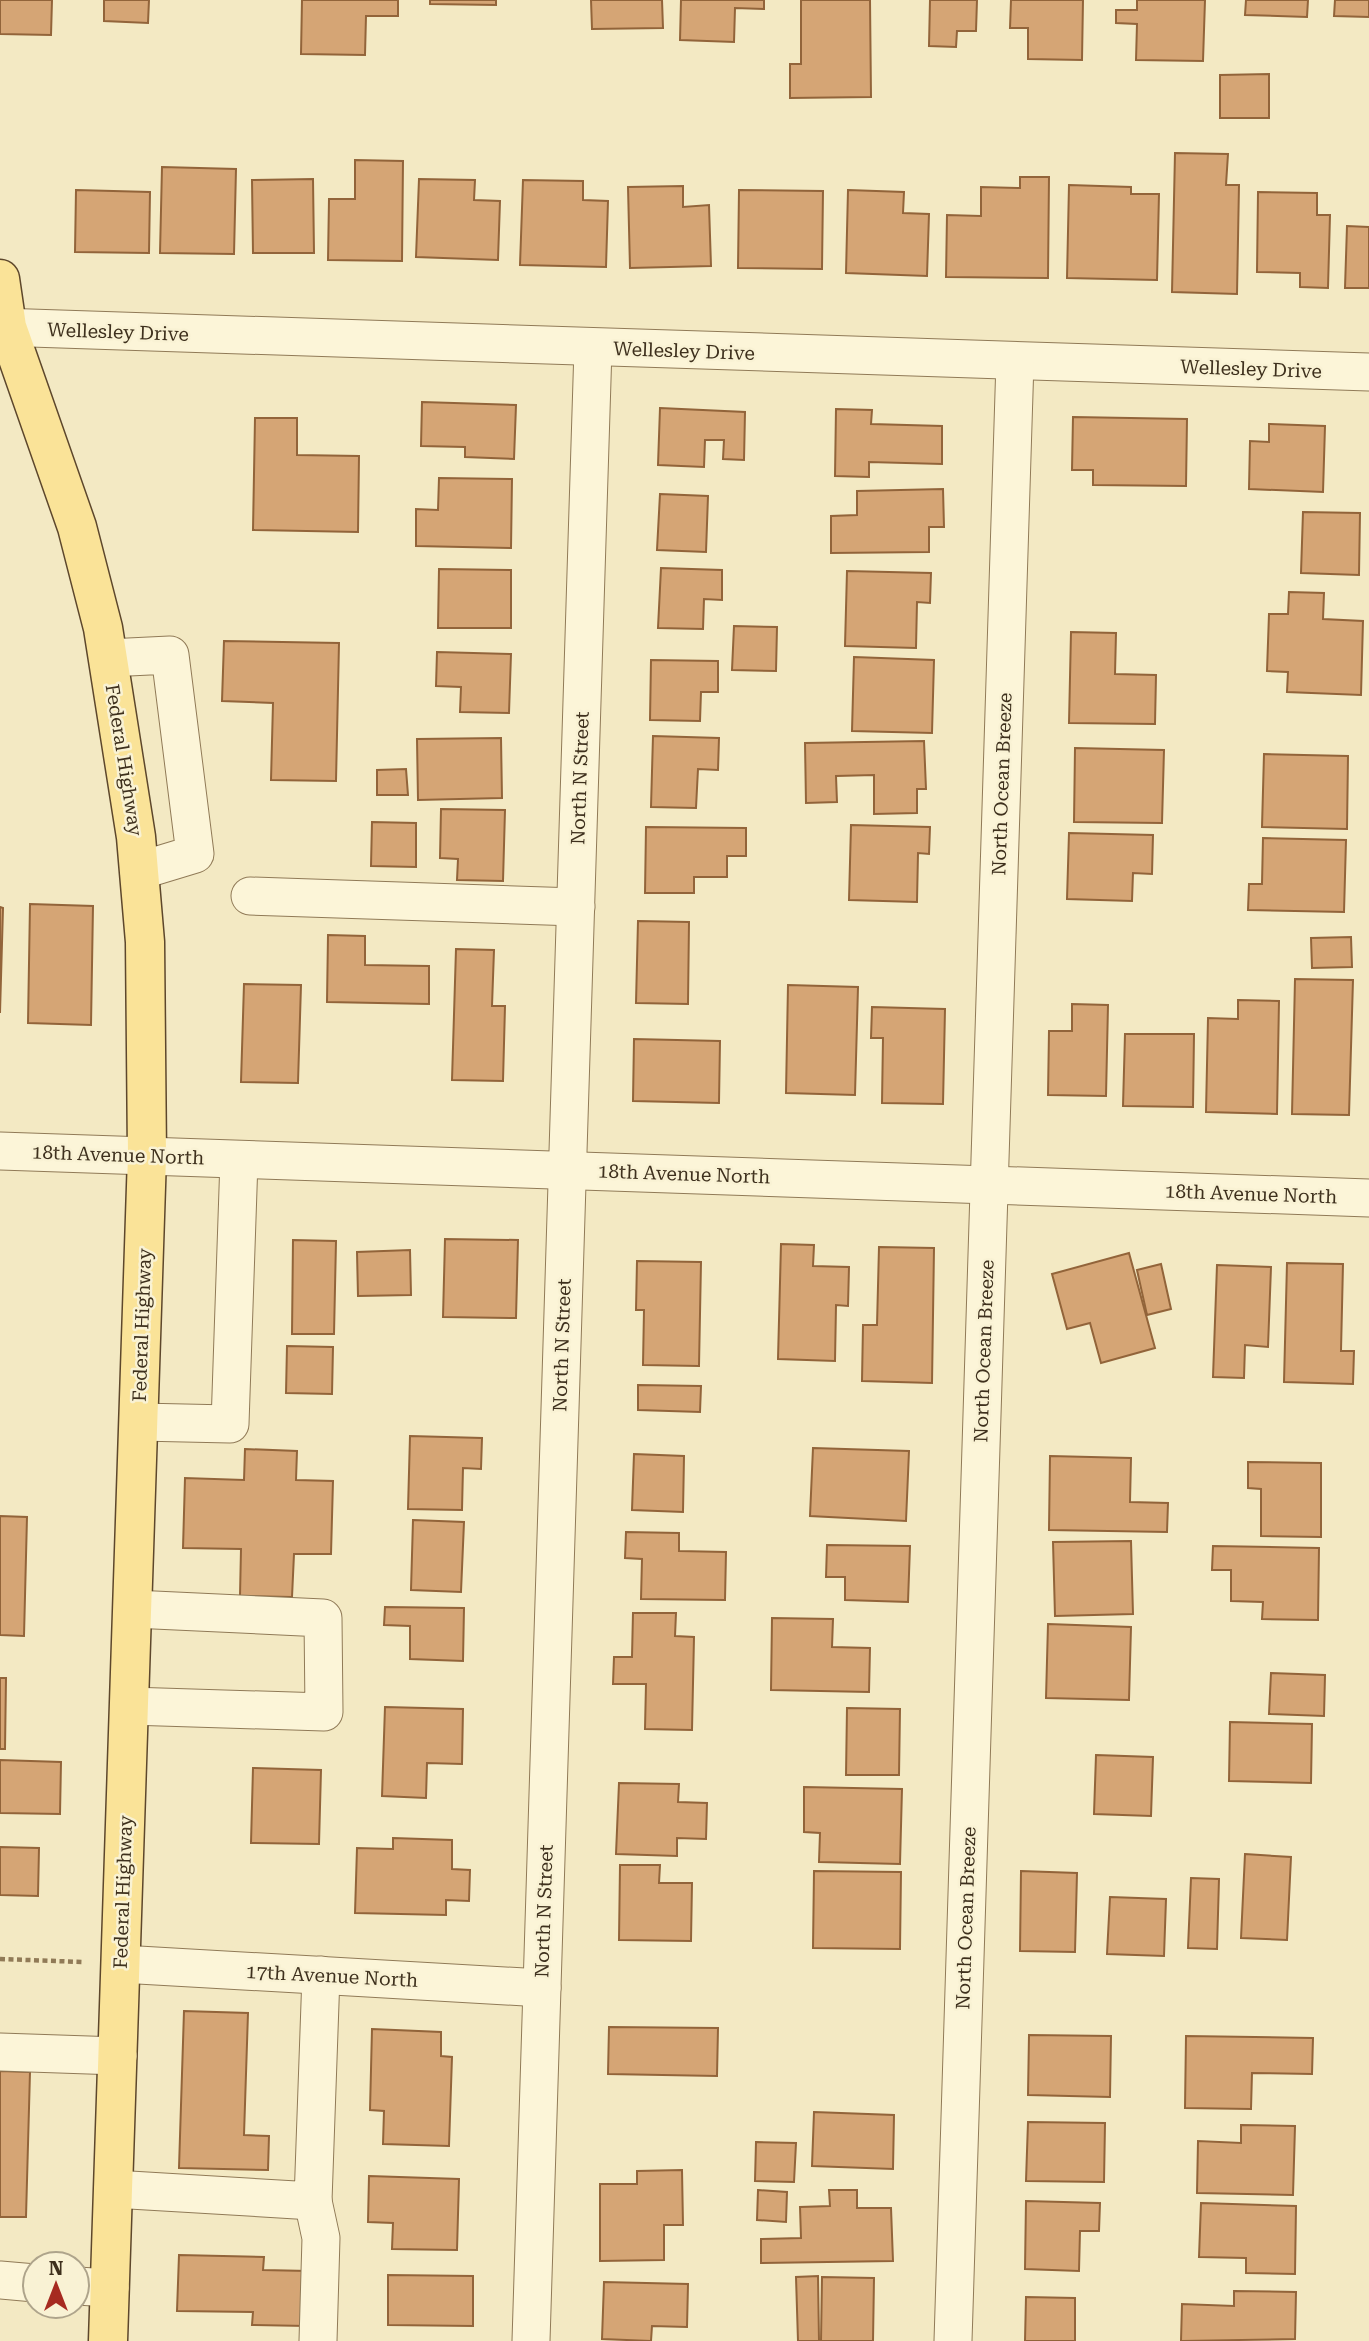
<svg xmlns="http://www.w3.org/2000/svg" width="1369" height="2341" viewBox="0 0 1369 2341" font-family="'Roboto Serif',serif">
	<style>
		.building { fill: #d5a575; stroke: #92643a; stroke-width: 2 }
		.lines { fill: none; stroke-linecap: round; stroke-linejoin: round }
		.minor-casing { stroke: #907a57; stroke-width: 39 }
		.major-casing { stroke: #5d472c; stroke-width: 41 }
		.path { stroke: #907a57; stroke-width: 4.5; stroke-dasharray: 5 3.5; stroke-linecap: butt }
		.minor { stroke: #fcf5d8; stroke-width: 37 }
		.major { stroke: #fae398; stroke-width: 38 }
		.labels { text-anchor: middle; dominant-baseline: central; stroke-width: 5; stroke-linejoin: round; paint-order: stroke }
		.street-label { font-size: 19px; fill: #3e301d; stroke: #f9f2d4 }
	</style>
	<rect width="100%" height="100%" fill="#f3e9c3"/>
	<g class="building">
		<polygon points="0,0 52,0 51,35 0,34"/>
		<polygon points="104,0 149,0 148,23 104,21"/>
		<polygon points="302,0 398,0 398,16 366,16 365,55 301,54"/>
		<polygon points="430,0 496,0 496,5 430,4"/>
		<polygon points="591,0 662,0 663,28 592,29"/>
		<polygon points="681,0 764,0 764,9 735,8 734,42 680,40"/>
		<polygon points="801,0 870,0 871,97 790,98 790,64 801,64"/>
		<polygon points="930,0 977,0 976,31 957,31 956,47 929,46"/>
		<polygon points="1011,0 1083,0 1082,60 1028,59 1028,28 1010,28"/>
		<polygon points="1137,0 1205,0 1203,61 1136,60 1137,24 1116,23 1116,10 1137,10"/>
		<polygon points="1246,0 1308,0 1307,17 1245,15"/>
		<polygon points="1335,0 1369,0 1369,17 1334,16"/>
		<polygon points="1269,74 1269,118 1220,118 1220,75"/>
		<polygon points="1175,153 1228,154 1226,185 1239,185 1237,294 1172,292"/>
		<polygon points="355,160 403,161 402,261 328,260 329,199 355,199"/>
		<polygon points="162,167 236,169 234,254 160,253"/>
		<polygon points="1020,177 1049,177 1048,278 946,277 947,215 981,216 981,187 1020,188"/>
		<polygon points="313,179 314,253 253,253 252,180"/>
		<polygon points="419,179 475,180 474,200 500,201 498,260 416,257"/>
		<polygon points="523,180 583,181 583,200 608,201 606,267 520,265"/>
		<polygon points="1069,185 1131,187 1131,194 1159,194 1157,280 1067,278"/>
		<polygon points="683,186 683,207 709,205 711,266 630,268 628,187"/>
		<polygon points="76,190 150,192 149,253 75,252"/>
		<polygon points="739,190 823,191 822,269 738,268"/>
		<polygon points="848,190 904,192 903,213 929,214 927,276 846,273"/>
		<polygon points="1258,192 1317,193 1317,215 1330,215 1328,288 1300,287 1300,273 1257,272"/>
		<polygon points="1347,226 1369,227 1369,288 1345,288"/>
		<polygon points="422,402 516,405 514,459 465,457 465,447 421,446"/>
		<polygon points="660,408 745,412 744,460 723,459 724,440 705,440 704,467 658,465"/>
		<polygon points="836,409 872,410 871,424 942,426 942,464 869,462 869,477 835,476"/>
		<polygon points="1073,417 1187,419 1186,486 1093,485 1093,470 1072,470"/>
		<polygon points="255,418 297,418 297,455 359,456 358,532 253,530"/>
		<polygon points="1269,424 1325,426 1323,492 1249,489 1250,441 1269,442"/>
		<polygon points="439,478 512,479 511,548 416,546 416,509 438,510"/>
		<polygon points="943,489 944,527 929,527 929,552 831,553 831,516 857,515 857,491"/>
		<polygon points="660,494 708,496 706,552 657,550"/>
		<polygon points="1303,512 1360,513 1359,575 1301,573"/>
		<polygon points="661,568 722,570 722,600 704,599 703,629 658,628"/>
		<polygon points="439,569 511,570 511,628 438,628"/>
		<polygon points="847,571 931,573 930,603 917,602 916,648 845,646"/>
		<polygon points="1289,592 1324,593 1323,619 1363,621 1361,695 1287,692 1288,672 1267,671 1269,614 1288,614"/>
		<polygon points="734,626 777,627 776,671 732,670"/>
		<polygon points="1071,632 1116,633 1115,674 1156,675 1155,724 1069,723"/>
		<polygon points="224,641 339,643 336,781 271,780 273,703 222,701"/>
		<polygon points="437,652 511,654 509,713 460,712 461,687 436,686"/>
		<polygon points="854,657 934,660 932,733 852,731"/>
		<polygon points="651,660 718,661 718,692 701,692 700,721 650,720"/>
		<polygon points="653,736 719,738 718,770 698,769 696,808 651,807"/>
		<polygon points="501,738 502,798 418,800 417,739"/>
		<polygon points="924,741 926,789 917,789 917,813 874,814 874,775 836,776 837,802 806,803 805,743"/>
		<polygon points="1075,748 1164,750 1162,823 1074,822"/>
		<polygon points="1264,754 1348,756 1347,829 1262,827"/>
		<polygon points="406,769 408,795 377,795 377,770"/>
		<polygon points="441,809 505,810 503,881 457,880 458,859 440,858"/>
		<polygon points="372,822 416,823 416,867 371,866"/>
		<polygon points="851,825 930,827 929,854 918,853 917,902 849,900"/>
		<polygon points="646,827 746,828 746,856 727,856 727,877 694,877 694,893 645,893"/>
		<polygon points="1069,833 1153,835 1152,874 1133,873 1132,901 1067,899"/>
		<polygon points="1263,838 1346,840 1344,912 1248,910 1249,884 1262,884"/>
		<polygon points="30,904 93,906 91,1025 28,1023"/>
		<polygon points="0,907 3,908 0,1013"/>
		<polygon points="638,921 689,922 688,1004 636,1003"/>
		<polygon points="328,935 365,936 365,965 429,966 429,1004 327,1002"/>
		<polygon points="1351,937 1352,967 1312,968 1311,938"/>
		<polygon points="456,949 494,950 492,1006 505,1006 503,1081 452,1080"/>
		<polygon points="1295,979 1353,980 1349,1115 1292,1114"/>
		<polygon points="244,984 301,985 298,1083 241,1082"/>
		<polygon points="788,985 858,987 855,1095 786,1093"/>
		<polygon points="1238,1000 1279,1001 1277,1114 1206,1112 1208,1018 1238,1019"/>
		<polygon points="1072,1004 1108,1005 1106,1096 1048,1095 1049,1031 1072,1031"/>
		<polygon points="872,1007 945,1009 943,1104 882,1103 883,1038 871,1038"/>
		<polygon points="1125,1034 1194,1034 1193,1107 1123,1106"/>
		<polygon points="634,1039 720,1041 719,1103 633,1101"/>
		<polygon points="445,1239 518,1240 516,1318 443,1317"/>
		<polygon points="293,1240 336,1241 334,1334 292,1334"/>
		<polygon points="781,1244 814,1245 813,1266 849,1267 848,1306 836,1305 835,1361 778,1359"/>
		<polygon points="879,1247 934,1248 932,1383 862,1381 863,1325 877,1325"/>
		<polygon points="410,1250 411,1295 358,1296 357,1252"/>
		<polygon points="1129,1253 1155,1348 1101,1363 1090,1323 1067,1329 1052,1274"/>
		<polygon points="637,1261 701,1262 699,1366 643,1365 644,1310 636,1310"/>
		<polygon points="1287,1263 1343,1264 1341,1351 1354,1351 1353,1384 1284,1382"/>
		<polygon points="1161,1264 1171,1309 1147,1315 1137,1270"/>
		<polygon points="1217,1265 1271,1267 1268,1347 1245,1345 1244,1378 1213,1377"/>
		<polygon points="287,1346 333,1347 332,1394 286,1393"/>
		<polygon points="638,1385 701,1386 700,1412 638,1410"/>
		<polygon points="410,1436 482,1438 481,1469 463,1468 462,1510 408,1509"/>
		<polygon points="813,1448 909,1451 906,1521 810,1516"/>
		<polygon points="245,1449 297,1451 296,1480 333,1481 331,1554 294,1554 292,1597 240,1596 241,1549 183,1548 185,1478 244,1480"/>
		<polygon points="634,1454 684,1456 683,1512 632,1510"/>
		<polygon points="1050,1456 1131,1458 1130,1502 1168,1503 1167,1532 1049,1530"/>
		<polygon points="1248,1462 1321,1463 1321,1537 1261,1536 1261,1489 1248,1488"/>
		<polygon points="0,1516 27,1517 24,1636 0,1635"/>
		<polygon points="413,1520 464,1522 461,1592 411,1590"/>
		<polygon points="626,1532 679,1533 679,1551 726,1552 725,1600 641,1599 642,1559 625,1558"/>
		<polygon points="1131,1541 1133,1614 1055,1616 1053,1542"/>
		<polygon points="827,1545 910,1546 908,1602 845,1600 845,1577 826,1577"/>
		<polygon points="1213,1546 1319,1548 1318,1620 1262,1619 1263,1602 1231,1601 1231,1570 1212,1570"/>
		<polygon points="385,1607 464,1608 463,1661 410,1659 410,1626 384,1625"/>
		<polygon points="633,1613 676,1613 675,1636 694,1637 692,1730 645,1729 646,1684 613,1684 614,1657 632,1657"/>
		<polygon points="772,1618 833,1619 832,1647 870,1648 869,1692 771,1690"/>
		<polygon points="1048,1624 1131,1627 1129,1700 1046,1698"/>
		<polygon points="1271,1673 1325,1675 1324,1716 1269,1714"/>
		<polygon points="0,1678 6,1678 5,1749 0,1749"/>
		<polygon points="385,1707 463,1709 462,1764 427,1763 426,1798 382,1796"/>
		<polygon points="847,1708 900,1709 899,1775 846,1775"/>
		<polygon points="1230,1722 1312,1724 1311,1783 1229,1781"/>
		<polygon points="1096,1755 1153,1757 1151,1816 1094,1814"/>
		<polygon points="0,1760 61,1762 60,1814 0,1813"/>
		<polygon points="253,1768 321,1770 319,1844 251,1843"/>
		<polygon points="619,1783 679,1784 678,1802 707,1803 706,1839 677,1838 677,1856 616,1854"/>
		<polygon points="804,1787 902,1789 900,1864 819,1862 820,1833 804,1832"/>
		<polygon points="393,1838 452,1840 452,1869 470,1870 469,1901 446,1900 446,1915 355,1913 357,1848 393,1849"/>
		<polygon points="0,1847 39,1848 38,1896 0,1895"/>
		<polygon points="1245,1854 1291,1857 1287,1940 1241,1938"/>
		<polygon points="620,1865 660,1865 659,1883 692,1883 691,1941 619,1940"/>
		<polygon points="814,1871 901,1872 900,1949 813,1948"/>
		<polygon points="1021,1871 1077,1873 1075,1952 1020,1951"/>
		<polygon points="1191,1878 1219,1879 1217,1949 1188,1948"/>
		<polygon points="1110,1897 1166,1899 1164,1956 1107,1954"/>
		<polygon points="184,2011 248,2013 244,2135 269,2136 268,2170 179,2168"/>
		<polygon points="609,2027 718,2028 717,2076 608,2074"/>
		<polygon points="372,2029 441,2032 441,2056 452,2057 449,2146 383,2144 384,2111 370,2110"/>
		<polygon points="1029,2035 1111,2036 1110,2097 1028,2095"/>
		<polygon points="1186,2036 1313,2038 1312,2074 1252,2073 1251,2109 1185,2108"/>
		<polygon points="0,2071 30,2072 26,2217 0,2217"/>
		<polygon points="814,2112 894,2115 893,2169 812,2166"/>
		<polygon points="1028,2122 1105,2123 1104,2182 1026,2181"/>
		<polygon points="1241,2125 1295,2126 1293,2195 1197,2193 1198,2141 1241,2143"/>
		<polygon points="756,2142 796,2143 794,2182 755,2181"/>
		<polygon points="682,2170 683,2225 664,2225 664,2260 600,2261 600,2184 637,2184 637,2171"/>
		<polygon points="369,2176 459,2179 457,2250 392,2249 393,2223 368,2222"/>
		<polygon points="758,2190 787,2192 786,2222 757,2220"/>
		<polygon points="829,2190 857,2190 857,2208 891,2208 893,2261 761,2263 761,2239 801,2238 800,2207 830,2206"/>
		<polygon points="1026,2201 1100,2203 1099,2231 1080,2231 1079,2271 1025,2269"/>
		<polygon points="1201,2203 1296,2206 1295,2274 1246,2273 1246,2258 1199,2257"/>
		<polygon points="179,2255 264,2257 263,2270 308,2271 306,2326 252,2325 253,2312 177,2311"/>
		<polygon points="388,2275 473,2276 473,2326 388,2325"/>
		<polygon points="818,2276 819,2341 798,2341 796,2277"/>
		<polygon points="822,2277 874,2278 873,2341 821,2341"/>
		<polygon points="604,2282 688,2284 687,2327 652,2326 651,2341 602,2339"/>
		<polygon points="1234,2291 1296,2292 1295,2339 1181,2341 1182,2304 1234,2306"/>
		<polygon points="1026,2297 1075,2298 1075,2341 1025,2341"/>
	</g>
	<g class="lines">
		<defs>
			<g id="minor">
				<polyline points="0,327 1369,372"/>
				<polyline points="108,658 170,655 195,854 139,871"/>
				<polyline points="250,896 576,907"/>
				<polyline points="0,1151 1369,1198"/>
				<polyline points="139,1422 230,1424 239,1160"/>
				<polyline points="129,1706 324,1712 323,1618 133,1609"/>
				<polyline points="121,1964 542,1988"/>
				<polyline points="0,2052 118,2056"/>
				<polyline points="113,2189 313,2201 321,1975"/>
				<polyline points="313,2201 321,2238 318,2341"/>
				<polyline points="0,2280 35,2283"/>
				<polyline points="77,2286 110,2288"/>
				<polyline points="531,2341 593,348"/>
				<polyline points="953,2341 1015,361"/>
			</g>
			<polyline id="major" points="0,279 7,327 77,527 103,628 136,837 145,942 147,1156 108,2341"/>
		</defs>
		<use href="#minor" class="minor-casing"/>
		<use href="#major" class="major-casing"/>
		<polyline class="path" points="0,1959 82,1962"/>
		<use href="#minor" class="minor"/>
		<use href="#major" class="major"/>
	</g>
	<g class="labels">
		<g class="street-label">
			<text transform="translate(118 332) rotate(2)">Wellesley Drive</text>
			<text transform="translate(684 351) rotate(2)">Wellesley Drive</text>
			<text transform="translate(1251 369) rotate(2)">Wellesley Drive</text>
			<text transform="translate(124 760) rotate(81)">Federal Highway</text>
			<text transform="translate(580 778) rotate(-88)">North N Street</text>
			<text transform="translate(1002 784) rotate(-88)">North Ocean Breeze</text>
			<text transform="translate(118 1155) rotate(2)">18th Avenue North</text>
			<text transform="translate(684 1174) rotate(2)">18th Avenue North</text>
			<text transform="translate(1251 1194) rotate(2)">18th Avenue North</text>
			<text transform="translate(142 1325) rotate(-88)">Federal Highway</text>
			<text transform="translate(562 1345) rotate(-88)">North N Street</text>
			<text transform="translate(984 1351) rotate(-88)">North Ocean Breeze</text>
			<text transform="translate(123 1892) rotate(-88)">Federal Highway</text>
			<text transform="translate(544 1911) rotate(-88)">North N Street</text>
			<text transform="translate(966 1918) rotate(-88)">North Ocean Breeze</text>
			<text transform="translate(332 1976) rotate(3)">17th Avenue North</text>
		</g>
	</g>
	<g transform="translate(56 2285)"><circle r="33" fill="#f9f2d4" stroke="#aea48b" stroke-width="2"/>
	<path d="M0-5L12 26L0 18L-12 26Z" fill="#a62a20"/>
	<text y="-10" font-size="19" font-weight="bold" text-anchor="middle" fill="#3e301d">N</text>
	</g>
</svg>
